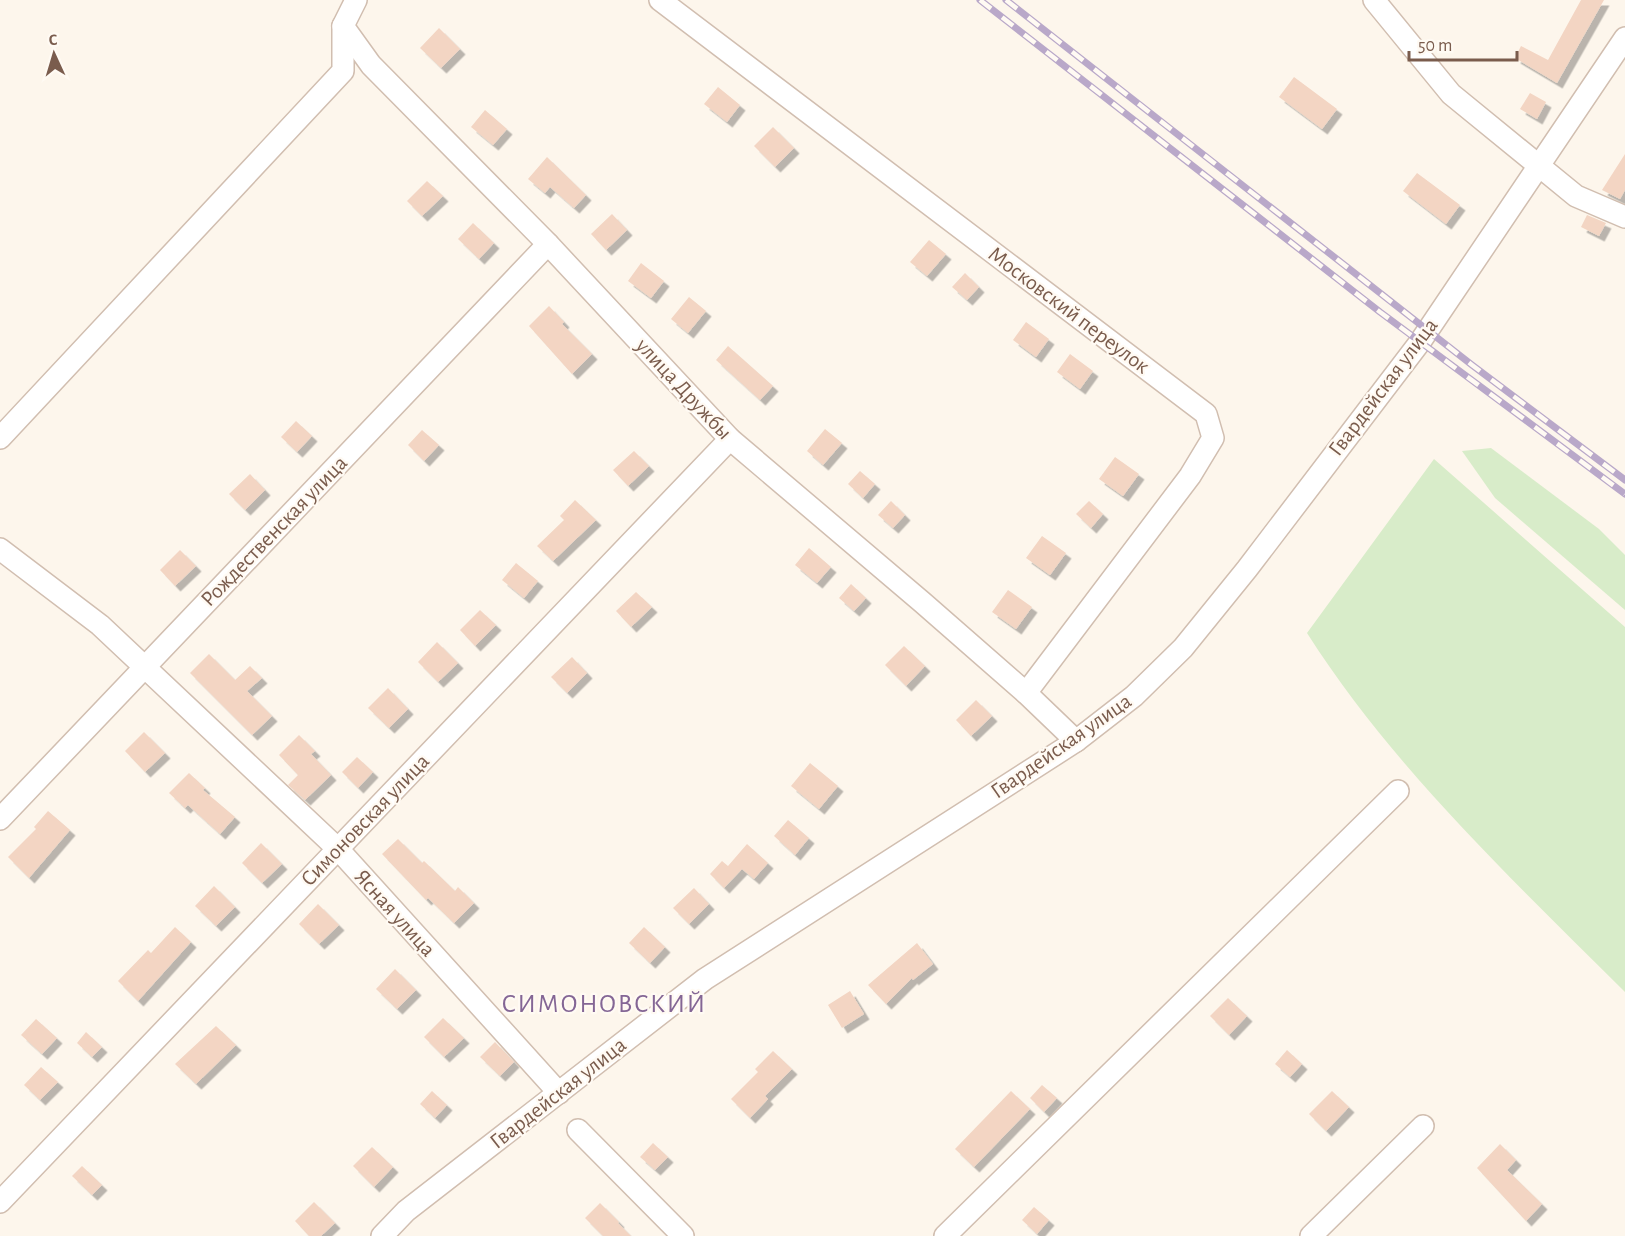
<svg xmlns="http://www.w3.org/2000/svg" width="1625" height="1236" viewBox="0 0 1625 1236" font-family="'Alegreya Sans',sans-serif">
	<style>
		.green { fill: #d8ecc9 }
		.building { fill: #f3d5c3; filter: url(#shadow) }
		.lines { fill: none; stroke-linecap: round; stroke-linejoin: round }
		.minor-casing { stroke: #d1beb0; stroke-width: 24 }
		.minor { stroke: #fff; stroke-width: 21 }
		.rail-casing { stroke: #b9a8c9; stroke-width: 7 }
		.rail { stroke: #fffaf3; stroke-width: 4.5; stroke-dasharray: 14; stroke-linecap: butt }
		.labels { text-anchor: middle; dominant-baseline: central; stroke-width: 4.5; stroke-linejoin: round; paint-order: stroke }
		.street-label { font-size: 22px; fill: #7a5c4d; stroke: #fffaf3 }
		.quarter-label { font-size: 26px; letter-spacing: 1.5px; fill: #846695; stroke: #fffaf3 }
	</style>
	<defs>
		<filter id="shadow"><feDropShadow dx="5.5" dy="5.5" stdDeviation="0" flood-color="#0004"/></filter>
	</defs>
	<rect width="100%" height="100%" fill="#fdf6ec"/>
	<g class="green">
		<polygon points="1491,448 1599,529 1625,555 1625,610 1495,498 1462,451"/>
		<path d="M1434,459L1625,627V992C1512,879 1393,768 1307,633Z"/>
	</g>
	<g class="building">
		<polygon points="1581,0 1604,0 1557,83 1515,58 1521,46 1548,60"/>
		<polygon points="439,28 460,49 441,68 420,48"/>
		<polygon points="1294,77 1337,109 1322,129 1279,97"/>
		<polygon points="718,87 740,105 727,122 704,104"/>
		<polygon points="1530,93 1546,102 1537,119 1520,109"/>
		<polygon points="485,110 507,129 493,145 471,127"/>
		<polygon points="773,127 794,148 775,167 754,146"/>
		<polygon points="1625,154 1625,190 1620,199 1602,190"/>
		<polygon points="547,157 586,195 574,208 550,187 545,193 528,179"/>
		<polygon points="1417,173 1460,205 1446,224 1403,191"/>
		<polygon points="427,181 443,196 422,216 407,201"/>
		<polygon points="612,214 627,230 606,250 591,234"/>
		<polygon points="1587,215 1606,223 1599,236 1581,227"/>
		<polygon points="473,223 494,243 479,259 458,239"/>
		<polygon points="929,240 946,254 927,276 910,262"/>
		<polygon points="641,263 664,281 651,298 628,281"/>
		<polygon points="965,273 979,287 967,300 952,287"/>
		<polygon points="689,297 706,311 688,333 671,319"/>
		<polygon points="549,306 564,322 562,324 592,354 572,374 529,326"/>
		<polygon points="1026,322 1049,339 1036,357 1013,340"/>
		<polygon points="728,346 773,386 760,400 716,360"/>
		<polygon points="1070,354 1093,371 1080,389 1057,372"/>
		<polygon points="296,421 312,436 297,452 281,437"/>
		<polygon points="825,429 842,443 823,465 807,451"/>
		<polygon points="422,430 439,445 424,461 408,445"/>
		<polygon points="634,451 649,466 628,486 613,470"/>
		<polygon points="1115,457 1139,474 1123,496 1099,479"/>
		<polygon points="860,471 875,484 863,498 848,484"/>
		<polygon points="250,474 265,490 245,510 229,494"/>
		<polygon points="575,500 596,520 553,561 537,546 564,520 560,516"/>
		<polygon points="891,501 905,515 893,528 878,515"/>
		<polygon points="1089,501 1103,514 1091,528 1076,514"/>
		<polygon points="1042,536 1066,553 1050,575 1026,558"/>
		<polygon points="809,548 831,567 817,583 795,565"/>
		<polygon points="180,550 196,566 175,586 160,570"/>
		<polygon points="516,563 538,581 524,598 502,580"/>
		<polygon points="851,584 866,598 854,611 839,598"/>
		<polygon points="1008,590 1032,607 1016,629 992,612"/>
		<polygon points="636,592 652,607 631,627 616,611"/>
		<polygon points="480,610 496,625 475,646 460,630"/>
		<polygon points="437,642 458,663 438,682 418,662"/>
		<polygon points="904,646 925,666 906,686 885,665"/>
		<polygon points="209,654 235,680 250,666 262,678 247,691 272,716 252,735 190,673"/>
		<polygon points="572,657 587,673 567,693 551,677"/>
		<polygon points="388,688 408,709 389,728 368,708"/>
		<polygon points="976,700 992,716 971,736 956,720"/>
		<polygon points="144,732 165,753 145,772 125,751"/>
		<polygon points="299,735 315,751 311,754 331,775 305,800 288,785 298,775 279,755"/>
		<polygon points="357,757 373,772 358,788 342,772"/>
		<polygon points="810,763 838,786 819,809 791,786"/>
		<polygon points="189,773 205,788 203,790 235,817 220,834 188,805 185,808 169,793"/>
		<polygon points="48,811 70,830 29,878 8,857 36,829 34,827"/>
		<polygon points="788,820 809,838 795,855 774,836"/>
		<polygon points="398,839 422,863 424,861 455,891 458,887 474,903 454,923 428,898 426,900 382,854"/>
		<polygon points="261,843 282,864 262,883 242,863"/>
		<polygon points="747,844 768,863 754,879 742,869 724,888 710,874 722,861 728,866"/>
		<polygon points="214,886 235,907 216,926 195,906"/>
		<polygon points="694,888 709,904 689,924 673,908"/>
		<polygon points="318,904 339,925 319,944 299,924"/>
		<polygon points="175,927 191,942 138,1001 118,981 148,950 151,953"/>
		<polygon points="644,927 665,947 650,963 629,943"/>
		<polygon points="917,943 933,964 913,980 912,978 886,1004 868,985"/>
		<polygon points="395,969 416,990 397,1009 376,989"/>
		<polygon points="850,991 864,1014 842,1028 828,1005"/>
		<polygon points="1228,998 1247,1016 1229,1035 1210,1016"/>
		<polygon points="443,1018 464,1038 444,1057 424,1037"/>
		<polygon points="36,1019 57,1038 42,1054 21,1035"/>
		<polygon points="216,1026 236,1045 196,1084 175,1064"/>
		<polygon points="86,1032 102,1047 92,1057 77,1043"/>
		<polygon points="495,1042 514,1062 500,1076 480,1057"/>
		<polygon points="1287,1050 1302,1064 1290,1077 1275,1064"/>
		<polygon points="773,1051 792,1069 765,1096 768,1099 750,1118 731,1099 758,1072 755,1069"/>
		<polygon points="41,1067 58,1082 40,1100 24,1085"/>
		<polygon points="1042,1085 1057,1098 1044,1112 1030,1098"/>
		<polygon points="432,1091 447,1105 435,1118 420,1104"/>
		<polygon points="1011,1091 1030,1109 974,1167 955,1149"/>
		<polygon points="1332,1091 1349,1107 1326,1131 1309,1114"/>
		<polygon points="653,1143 668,1157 655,1170 640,1157"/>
		<polygon points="1500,1144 1516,1160 1507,1170 1542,1204 1526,1221 1477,1168"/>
		<polygon points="372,1147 393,1167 374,1187 353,1166"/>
		<polygon points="82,1166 102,1185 92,1195 72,1176"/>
		<polygon points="314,1202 335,1223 321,1236 309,1236 295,1221"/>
		<polygon points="600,1203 619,1222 618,1223 631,1236 603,1236 585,1218"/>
		<polygon points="1034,1207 1049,1220 1037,1234 1022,1220"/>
	</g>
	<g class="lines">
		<defs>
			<g id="minor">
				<polyline points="356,0 343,26 371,65 548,244 730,439 922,602 1026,693 1076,741"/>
				<polyline points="660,0 1206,414 1213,438 1190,476 1026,693"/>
				<polyline points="1374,0 1451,94 1576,196 1625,217"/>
				<polyline points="0,438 343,71 343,26"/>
				<polyline points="0,549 100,625 338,849 559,1093"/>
				<polyline points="0,819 548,244"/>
				<polyline points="578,1130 683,1236"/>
				<polyline points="0,1202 730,439"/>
				<polyline points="382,1236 406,1211 705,979 1076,741 1134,696 1183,648 1247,569 1420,342 1625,38"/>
				<polyline points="945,1236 1398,791"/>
				<polyline points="1311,1236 1423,1126"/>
			</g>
		</defs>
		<use href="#minor" class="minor-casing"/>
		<use href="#minor" class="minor"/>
		<defs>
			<g id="rail">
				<polyline points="980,0 1380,312 1625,494"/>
				<polyline points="1006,0 1472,365 1625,480"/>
			</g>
		</defs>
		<use href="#rail" class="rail-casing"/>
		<use href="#rail" class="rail"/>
	</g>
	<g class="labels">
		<g class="street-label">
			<text transform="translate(1069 310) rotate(37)">Московский переулок</text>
			<text transform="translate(1383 387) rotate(-53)">Гвардейская улица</text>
			<text transform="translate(684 389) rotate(47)">улица Дружбы</text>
			<text transform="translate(274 531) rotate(-46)">Рождественская улица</text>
			<text transform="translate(1061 746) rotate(-35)">Гвардейская улица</text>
			<text transform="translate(365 820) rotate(-46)">Симоновская улица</text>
			<text transform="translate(395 913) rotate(48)">Ясная улица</text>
			<text transform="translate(558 1093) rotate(-38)">Гвардейская улица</text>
		</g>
		<g class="quarter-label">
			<text x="604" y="1004">СИМОНОВСКИЙ</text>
		</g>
	</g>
	<g transform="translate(54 54) rotate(356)" stroke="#fffaf3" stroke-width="4.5" paint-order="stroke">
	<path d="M0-4.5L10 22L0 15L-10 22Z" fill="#7a5c4d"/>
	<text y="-9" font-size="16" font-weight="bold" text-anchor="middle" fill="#7a5c4d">С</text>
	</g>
	<path d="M1409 51v9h108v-9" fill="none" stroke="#7a5c4d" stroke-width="3"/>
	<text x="1418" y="51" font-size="18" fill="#7a5c4d" stroke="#fffaf3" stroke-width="4.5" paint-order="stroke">50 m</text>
</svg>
